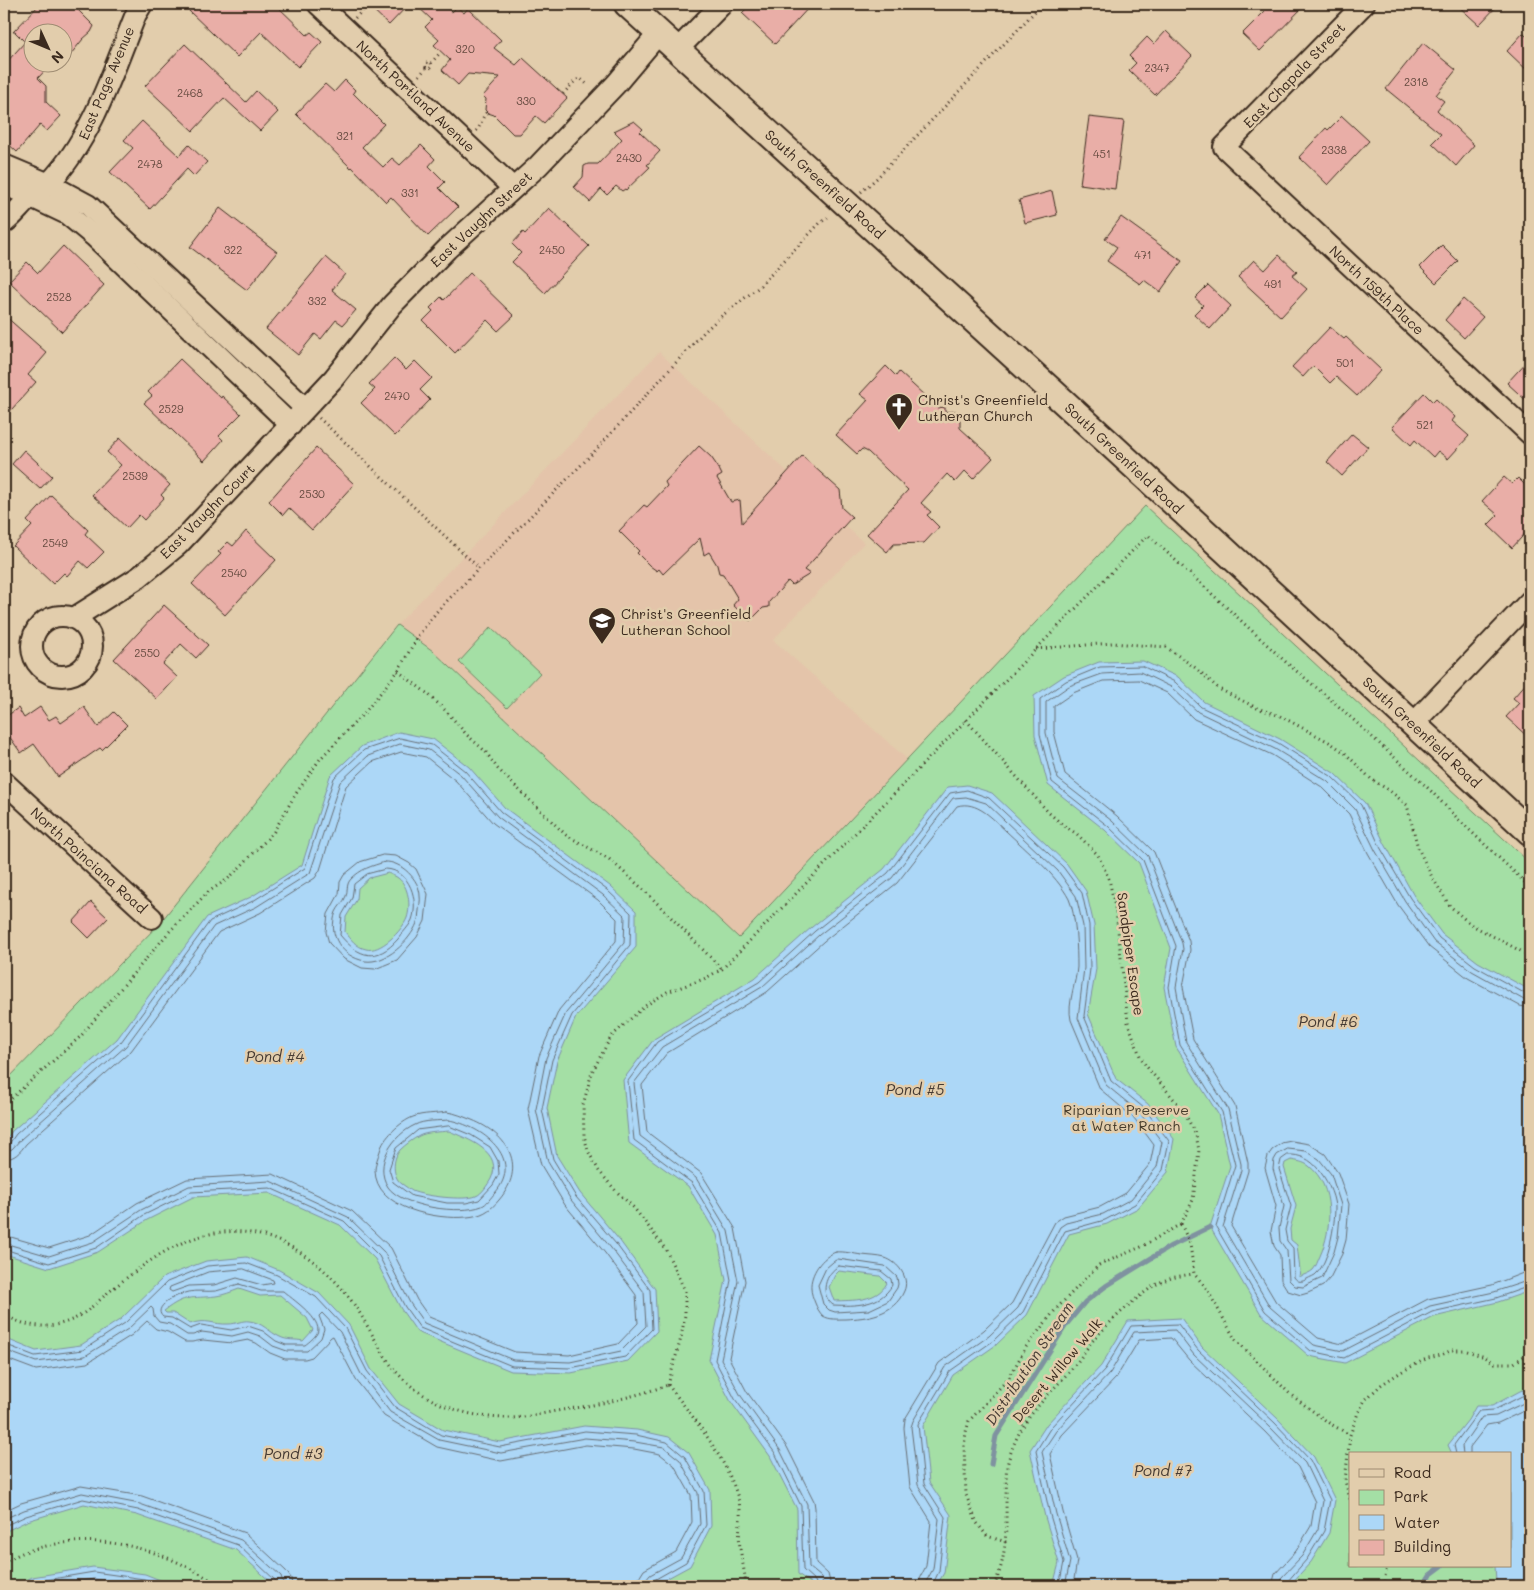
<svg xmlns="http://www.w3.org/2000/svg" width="1534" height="1590" viewBox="0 0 1534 1590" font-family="Mali,sans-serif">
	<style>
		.built { fill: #e4c4aa }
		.green { fill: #a4dfa5; stroke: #708462; fill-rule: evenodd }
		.water { fill: #acd7f7; stroke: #7f92a0; fill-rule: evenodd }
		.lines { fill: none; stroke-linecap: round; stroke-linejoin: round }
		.shore { stroke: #686f75; stroke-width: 1 }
		.stream { stroke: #7f92a0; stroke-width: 5 }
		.building { fill: #e9aea7; stroke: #3b2a1e }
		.minor-casing { stroke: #3b2a1e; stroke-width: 24 }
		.major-casing { stroke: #3b2a1e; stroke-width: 29 }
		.path { stroke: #3b2a1e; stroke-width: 3; stroke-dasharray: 1 4; stroke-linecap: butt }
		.minor { stroke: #e2cdac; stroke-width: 20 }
		.major { stroke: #e2cdac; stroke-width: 25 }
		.labels { text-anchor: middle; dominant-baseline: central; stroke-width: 5; stroke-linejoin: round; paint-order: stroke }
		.number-label { font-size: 11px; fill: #664b40 }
		.street-label { font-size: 14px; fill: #3b2a1e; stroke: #e2cdac }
		.poi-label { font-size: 14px; fill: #3b2a1e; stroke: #e2cdac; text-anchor: start }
		.park-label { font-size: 14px; fill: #463c2c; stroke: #e2cdac }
		.water-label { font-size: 15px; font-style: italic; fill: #463b34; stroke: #e2cdac }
	</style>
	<rect width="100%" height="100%" fill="#e2cdac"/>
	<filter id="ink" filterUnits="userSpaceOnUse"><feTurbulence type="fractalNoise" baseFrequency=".02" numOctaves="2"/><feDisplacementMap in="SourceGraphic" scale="10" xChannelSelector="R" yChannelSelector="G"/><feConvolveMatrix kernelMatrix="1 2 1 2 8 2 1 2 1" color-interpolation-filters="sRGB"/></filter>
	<g filter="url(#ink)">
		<polygon class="built" points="659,352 864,543 773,640 907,759 739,938 433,651 397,625"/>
		<g class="green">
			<path d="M1145,506L1530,863V1586H4V1083L159,924L397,625L433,651L739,938ZM1350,1454H1510V1566H1350Z"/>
			<polygon points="491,627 540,673 507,708 459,662"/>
		</g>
		<g class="water">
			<path d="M1143,661L1178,677L1204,702L1280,739L1334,773L1365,803L1385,844L1414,896L1442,934L1478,962L1530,990V1291L1498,1302L1434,1317L1345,1363L1309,1356L1261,1314L1210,1227L1230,1166L1218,1114L1176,1047L1164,987L1171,948L1139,863L1105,830L1048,785L1035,735L1034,696L1064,676L1099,662ZM1291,1160C1297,1161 1304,1162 1309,1166C1335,1186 1332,1230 1320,1256C1318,1260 1316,1267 1313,1270C1310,1273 1303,1275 1299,1277L1300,1270L1297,1245L1291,1240L1290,1229L1296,1206L1284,1167L1285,1163Z"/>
			<path d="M399,732L433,739L469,767L505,808L610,886L636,911V947L576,1017L557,1061L547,1108L557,1156L580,1193L620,1241L655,1289L657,1331L628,1361L571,1373L511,1371L417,1332L401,1309L375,1259L340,1225L269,1193L193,1197L147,1220L98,1252L49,1268L5,1254L4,1252V1143L12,1131L117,1039L207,917L251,897L302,865L330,776L362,746ZM388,873C391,875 396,876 398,878C409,886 411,906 407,918C402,931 380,953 366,949C356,947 351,939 345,932L346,917L357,899L358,888L369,878ZM449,1131C468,1139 504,1152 491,1179C488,1184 482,1194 476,1196C465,1201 423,1196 412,1191C409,1189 405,1186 402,1184C392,1177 392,1159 400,1150C405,1145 413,1139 419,1136C426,1132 440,1132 449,1131Z"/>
			<path d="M967,785L992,793L1067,864L1086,891L1094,925L1096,969L1088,1014L1116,1079L1148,1104L1174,1139L1168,1172L1138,1208L1107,1224L1069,1234L1027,1315L996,1345L953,1375L923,1426L929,1482L951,1515L944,1573L936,1586H815L798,1574L797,1509L770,1456L731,1402L709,1360L726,1280L717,1235L688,1186L629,1143L623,1080L654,1039L755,978L812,927L884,869L948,787ZM839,1271L880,1276L887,1283C877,1302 853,1300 834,1301L829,1287L835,1275Z"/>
			<path d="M247,1257L279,1270L319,1293L349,1325L371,1369L399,1404L443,1430L500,1442L584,1426L637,1430L669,1437L689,1453L710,1490L711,1526L690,1566L653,1586H275L236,1550L137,1515L84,1504L27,1521L4,1532V1338L36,1351L81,1345L121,1319L164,1277L206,1261ZM239,1289L260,1296L280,1295L307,1318L313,1330L303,1341C295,1339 288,1341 280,1337C269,1332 262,1322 249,1321C242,1320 236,1324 229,1324C213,1325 207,1318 190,1324L173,1313H166L164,1311C186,1294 191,1299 216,1296C224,1295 231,1292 239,1289Z"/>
			<polygon points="1181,1318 1202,1347 1278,1419 1314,1457 1335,1500 1329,1533 1311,1562 1289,1586 1053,1586 1059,1563 1045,1517 1030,1450 1047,1424 1101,1366 1128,1321"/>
			<polygon points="1530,1388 1530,1586 1495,1586 1496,1581 1495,1566 1510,1566 1510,1454 1452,1454 1448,1445 1468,1420 1476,1406 1492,1406 1520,1391"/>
			<polygon points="93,1567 145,1574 175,1586 16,1586 32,1577"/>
		</g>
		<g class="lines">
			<g class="shore">
				<polygon points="383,855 396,856 409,863 416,869 428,894 425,921 417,937 397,960 375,969 362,968 344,959 329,943 326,932 328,914 339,894 340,882 344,875 360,862"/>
				<path d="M385,862C401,861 420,880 420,896C421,901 419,906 419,911C418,915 419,919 417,923C410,941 386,964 365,961C342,957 327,935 336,912C338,907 344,902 346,896C348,890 346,884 351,879C361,869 371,866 385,862Z"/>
				<path d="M386,869C410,870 419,900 412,920C409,927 402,933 398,939C377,963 359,958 340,935L342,915L352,898L354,884L367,874Z"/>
				<polyline points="1530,995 1526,994 1475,966 1439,938 1410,898 1380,847 1361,805 1331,776 1278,743 1201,707 1175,682 1142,666 1100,667 1066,681 1040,699 1040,734 1052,782 1108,826 1143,860 1176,946 1169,987 1180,1045 1222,1112 1235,1165 1216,1227 1265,1311 1311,1351 1344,1358 1432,1312 1496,1298 1530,1286"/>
				<polyline points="1530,1001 1524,1000 1472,971 1434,942 1405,901 1375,850 1355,809 1327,781 1275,749 1198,712 1171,687 1140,672 1102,674 1069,686 1046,702 1046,733 1058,779 1112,821 1148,856 1182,943 1183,949 1176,987 1186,1042 1228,1109 1241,1164 1241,1170 1223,1227 1270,1307 1314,1345 1343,1351 1430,1306 1494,1292 1530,1280"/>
				<polyline points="1530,1008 1520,1006 1468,978 1429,947 1398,905 1368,853 1349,814 1322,787 1272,755 1194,719 1167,693 1139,680 1103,681 1073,693 1054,706 1054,732 1065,774 1117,816 1154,852 1189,941 1190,950 1183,987 1193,1039 1235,1106 1248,1163 1248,1171 1231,1226 1276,1302 1318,1338 1342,1344 1428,1299 1492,1285 1523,1273 1530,1273"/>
				<path d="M447,1112C456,1113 464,1117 472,1120C509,1135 527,1167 499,1200C490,1211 481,1216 467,1217C437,1220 375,1209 375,1170C375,1164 378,1157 380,1151C383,1138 400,1122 413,1117C423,1113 436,1114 447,1112Z"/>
				<path d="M449,1120C482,1126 525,1158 495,1193C491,1197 487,1204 482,1206C460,1215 402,1207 388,1187C373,1164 393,1135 415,1125C424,1120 439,1121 449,1120Z"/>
				<polygon points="449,1126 471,1135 490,1147 498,1161 499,1174 493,1185 479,1200 466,1203 447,1203 412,1196 393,1182 389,1169 396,1148 418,1130"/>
				<polygon points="1292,1141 1309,1144 1325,1154 1338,1173 1349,1204 1346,1240 1342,1254 1330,1278 1323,1286 1308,1293 1301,1295 1288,1291 1281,1280 1280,1255 1274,1246 1271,1231 1276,1206 1265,1168 1268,1156 1272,1150 1282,1143"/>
				<polyline points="4,1145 9,1144 16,1134 121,1042 210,921 253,901 305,868 334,778 364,750 400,738 432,745 465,771 501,812 607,890 631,913 630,945 572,1015 552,1060 542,1109 553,1159 576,1197 616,1244 650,1290 652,1329 625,1357 570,1368 512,1366 420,1328 405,1307 379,1256 344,1221 270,1188 191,1192 144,1215 96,1248 49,1263 4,1249"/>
				<polygon points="1288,1149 1306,1151 1319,1159 1331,1174 1341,1205 1338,1237 1334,1252 1322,1278 1303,1287 1295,1286 1289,1280 1287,1251 1280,1241 1279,1228 1284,1206 1273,1169 1274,1160 1277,1155"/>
				<polyline points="4,1152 12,1149 21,1139 126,1046 214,926 256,907 310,873 340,782 368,756 400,744 429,750 461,775 498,817 603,895 625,916 624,943 566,1013 546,1058 536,1109 548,1162 571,1200 611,1248 644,1292 646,1326 621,1351 570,1362 513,1360 424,1323 410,1303 384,1252 348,1217 270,1181 189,1186 141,1210 93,1242 49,1256 4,1243"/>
				<path d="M1288,1155C1300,1154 1311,1160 1318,1169C1326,1178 1334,1194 1335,1207C1335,1224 1329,1261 1317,1273C1315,1276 1310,1277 1307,1279C1302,1282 1298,1283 1294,1277L1293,1248L1287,1241L1285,1230L1291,1206L1279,1169L1281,1160Z"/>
				<path d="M4,1159C15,1159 20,1152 26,1144L131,1051L219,932L260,913L315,878L320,870L346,786L372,762L401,752L426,757L456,781L493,823L598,900L617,919L616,941L559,1010L539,1056L528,1109L541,1165L565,1205L605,1253L636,1295L638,1323L618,1344L569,1355L515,1352L429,1317L417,1300L391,1248L352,1211L273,1174L187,1179L137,1203L90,1235L49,1248L4,1235"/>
				<path d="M836,1252C844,1251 854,1254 862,1255C870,1256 878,1256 885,1258C898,1262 910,1278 904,1291C894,1315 867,1318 845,1319C837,1319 830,1320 823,1316C819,1312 817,1308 815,1303C813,1298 811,1293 811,1288C810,1274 822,1256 836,1252Z"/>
				<polygon points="838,1259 885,1266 897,1277 898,1284 897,1288 888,1301 869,1310 835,1312 829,1310 823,1304 818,1285 826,1268 833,1262"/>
				<path d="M839,1266L881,1271L891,1279L892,1285C881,1306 854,1306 833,1305C819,1295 825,1273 839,1266Z"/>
				<polygon points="244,1269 273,1280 274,1283 262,1285 237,1278 214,1285 189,1286 172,1292 169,1290 170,1287 208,1272"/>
				<path d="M239,1284L261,1291H283C292,1299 318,1316 318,1330C318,1335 309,1342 305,1345H286L276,1341L263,1331L248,1326L231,1330L201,1325L190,1329L172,1318L163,1317C151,1306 179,1294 188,1292C197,1290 207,1292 216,1291C224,1289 231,1286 239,1284Z"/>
				<polyline points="4,1344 35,1356 83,1350 125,1323 167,1282 207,1266 246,1263 277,1275 316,1297 345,1328 367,1371 395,1407 441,1435 500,1447 585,1431 636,1435 667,1442 685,1457 704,1491 706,1525 686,1562 654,1580 652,1586"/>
				<polyline points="4,1350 36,1362 85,1356 128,1329 151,1307 153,1309 154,1316 159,1322 170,1324 187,1335 193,1335 202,1332 232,1336 248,1332 260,1336 273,1346 287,1351 307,1351 321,1338 324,1329 319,1316 322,1313 340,1332 361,1374 390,1412 439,1440 501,1453 585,1438 635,1442 664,1447 680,1460 698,1493 700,1524 681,1558 650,1575 646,1580 645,1586"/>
				<polyline points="4,1358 36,1370 87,1363 132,1335 147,1321 156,1329 168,1332 185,1342 192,1342 203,1340 232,1343 248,1340 256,1343 270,1353 285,1359 305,1359 312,1357 331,1337 333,1336 356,1380 384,1416 437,1447 501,1461 586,1445 634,1449 660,1454 674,1465 691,1495 692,1522 676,1552 644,1570 639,1578 638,1586"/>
				<polyline points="1456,1454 1454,1445 1479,1411 1494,1410 1522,1396 1530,1394"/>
				<polyline points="1463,1454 1462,1446 1482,1417 1496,1416 1530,1400"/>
				<polyline points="1470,1454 1470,1447 1487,1425 1498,1423 1530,1408"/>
				<polyline points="4,1511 21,1503 81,1486 142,1496 245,1533 286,1571 291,1578 292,1586"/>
				<polyline points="4,1519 24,1510 82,1493 140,1504 241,1540 281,1576 284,1586"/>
				<polyline points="4,1526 26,1516 83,1499 138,1510 238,1545 276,1581 278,1586"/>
				<polyline points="26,1586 34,1582 94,1572 144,1579 162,1586"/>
				<polyline points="47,1586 94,1579 145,1586"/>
				<polyline points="817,1586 815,1581 803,1570 801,1506 775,1453 735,1399 715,1360 731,1280 722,1233 692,1183 634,1140 628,1081 657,1042 759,982 815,931 888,873 950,793 967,790 989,798 1063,867 1082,893 1089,925 1090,969 1084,1016 1111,1081 1144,1108 1169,1141 1163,1170 1135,1204 1105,1220 1065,1231 1023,1312 993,1341 950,1371 918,1424 924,1484 945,1517 939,1571 932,1586"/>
				<polyline points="823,1586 821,1577 809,1567 807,1504 780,1450 741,1396 721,1359 738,1281 728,1231 696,1178 640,1136 634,1083 662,1047 762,987 819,935 892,878 953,798 966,797 986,803 1058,871 1076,896 1083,926 1084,968 1078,1018 1106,1085 1139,1112 1162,1142 1157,1167 1131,1199 1103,1214 1066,1223 1060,1227 1018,1308 989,1336 945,1367 913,1421 911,1427 918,1485 939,1519 933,1569 927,1580 926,1586"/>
				<path d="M831,1586L828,1574L816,1563L815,1508L814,1501L787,1447L747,1392L729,1358L745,1281L735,1228L701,1173L647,1132L642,1085L667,1053L767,992L824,941L897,883L957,806C977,800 993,819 1006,831C1026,850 1056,874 1069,899C1076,914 1077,950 1077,967C1076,984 1067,1003 1071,1020L1100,1089L1134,1118L1154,1145L1150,1164L1126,1193L1100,1207L1064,1216L1055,1222L1012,1303L984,1330L939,1363L905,1419L904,1428L910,1487L931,1521L926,1566L920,1578L919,1586"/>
				<polyline points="1059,1586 1064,1562 1050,1515 1036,1451 1051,1427 1105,1369 1131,1326 1178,1324 1198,1350 1275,1423 1310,1460 1330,1500 1324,1531 1307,1559 1287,1582 1286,1586"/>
				<polyline points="1065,1586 1070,1561 1056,1514 1042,1452 1056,1431 1110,1373 1134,1332 1175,1330 1194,1355 1270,1427 1305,1463 1323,1501 1318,1529 1302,1556 1281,1578 1279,1586"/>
				<polyline points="1073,1586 1077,1560 1063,1512 1050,1454 1062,1435 1116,1378 1139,1340 1171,1338 1189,1360 1265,1432 1298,1467 1315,1502 1311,1526 1296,1551 1275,1574 1272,1586"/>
			</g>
			<g class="stream">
				<polyline points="991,1464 996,1436 1066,1325 1085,1302 1106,1286 1171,1246 1210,1227"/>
				<polyline points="1423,1586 1430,1575 1442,1566"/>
			</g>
		</g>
		<g class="building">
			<polygon points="40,4 72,4 94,26 91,32 83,39 62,65 62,32 32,32 32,62 53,62 38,78 46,86 46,102 61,116 47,131 40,125 17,152 4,140 4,65 25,42 15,32 13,32"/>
			<polygon points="197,4 275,4 307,35 311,32 322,42 298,67 261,32 237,57 189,11"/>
			<polygon points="367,4 409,4 389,25"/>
			<polygon points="415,4 442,4 452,12 457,7 464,13 468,8 501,40 494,48 516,65 523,58 567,98 544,123 536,116 520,134 513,134 494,115 488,113 485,110 486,99 483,96 500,77 468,74 458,85 442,70 450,60 434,45 439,40 425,27 432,20"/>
			<polygon points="751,4 812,4 775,44 742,13"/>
			<polygon points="1272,4 1306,4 1260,51 1242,34"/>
			<polygon points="1456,4 1499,4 1479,25"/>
			<polygon points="1166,31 1192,56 1155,95 1129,70 1136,63 1129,56 1147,37 1154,44"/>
			<polygon points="1523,33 1530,40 1530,73 1507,51"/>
			<polygon points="1423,43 1456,70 1436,95 1444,101 1437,110 1474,145 1456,166 1432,143 1441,134 1386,89"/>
			<polygon points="185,44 246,102 256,91 278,112 260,131 224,98 193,131 145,86"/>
			<polygon points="345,80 355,90 353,93 384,124 362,147 383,167 392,158 400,165 421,145 435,159 429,166 445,182 439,188 458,207 428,236 391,197 386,202 352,167 351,168 296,114 325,84 334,92"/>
			<polygon points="1342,116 1369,141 1328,185 1299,157 1326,128 1328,130"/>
			<polygon points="1089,117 1124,121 1115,189 1080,184"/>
			<polygon points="142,121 179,156 189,145 207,162 194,176 187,169 150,209 110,172 133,148 124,140"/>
			<polygon points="634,121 643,129 640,132 660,151 647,165 650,167 626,190 625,189 622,191 616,186 607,195 601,189 590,202 574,187 583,177 584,166 588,164 598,164 622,139 614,131"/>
			<polygon points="1052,191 1057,215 1025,223 1019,200"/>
			<polygon points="220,208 277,252 247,290 190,247"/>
			<polygon points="549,208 589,246 545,293 512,262 521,253 512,244 523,232 525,234"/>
			<polygon points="1121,217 1182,261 1160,292 1144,280 1140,284 1107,261 1117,247 1105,239"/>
			<polygon points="1442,245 1458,261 1436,283 1420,267"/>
			<polygon points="63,246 104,285 62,332 9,281 27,262 38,273"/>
			<polygon points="1279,255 1297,272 1292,276 1307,289 1281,317 1238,277 1254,260 1265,270"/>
			<polygon points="326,257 345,274 332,290 356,310 343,325 336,320 321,339 315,334 298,355 266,329"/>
			<polygon points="470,273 514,316 498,331 487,320 455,353 423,321 433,311 430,308 441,297 444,300"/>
			<polygon points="1208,285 1231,306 1210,329 1194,314 1203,305 1195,298"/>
			<polygon points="1463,299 1483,317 1464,338 1445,320"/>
			<polygon points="4,315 47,353 28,375 36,382 4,418"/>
			<polygon points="1330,327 1344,339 1346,337 1381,370 1357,396 1336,377 1330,383 1313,366 1303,377 1292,367"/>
			<polygon points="394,358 406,370 415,361 432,378 420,390 430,400 395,436 361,403 375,389 369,384"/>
			<polygon points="1530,358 1530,404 1507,383"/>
			<polygon points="180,359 221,398 222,396 241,414 219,436 223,440 204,461 144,403 152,396 148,392"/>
			<polygon points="886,366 896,376 899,372 938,408 945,407 945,412 956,411 956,417 960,420 960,428 993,458 973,479 965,471 955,482 947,474 921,503 931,512 927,515 939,527 924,543 894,544 887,552 867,534 908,490 868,452 862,449 857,454 836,435 868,400 860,394"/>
			<polygon points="1424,393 1433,402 1436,399 1455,417 1452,421 1469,436 1448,459 1438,451 1433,457 1415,440 1411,445 1392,427"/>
			<polygon points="1352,434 1368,447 1342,476 1327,462"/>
			<polygon points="120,438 170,485 161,495 164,498 144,520 139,515 127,528 92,495 121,465 107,452"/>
			<polygon points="699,446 711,457 718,467 722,475 717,478 731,502 740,500 742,523 802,456 840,490 842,508 852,517 804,570 810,574 792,585 788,581 769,602 769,607 763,608 750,621 733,605 738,599 723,574 719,573 717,565 709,552 704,555 700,538 663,574 659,569 657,571 650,566 637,553 639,551 619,531 644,505 647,507 667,486 665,482"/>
			<polygon points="316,448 354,484 312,530 289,508 283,515 269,501"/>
			<polygon points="24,450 52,476 40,489 12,464"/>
			<polygon points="1504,477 1512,484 1518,478 1530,490 1530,528 1512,548 1488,525 1498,515 1482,501"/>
			<polygon points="51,495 88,530 85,534 104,552 88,568 80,561 67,576 64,573 53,584 13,546 32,526 27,521"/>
			<polygon points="246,531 276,560 225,615 192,584 221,554 218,552 228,542 233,546"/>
			<polygon points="164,605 208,645 196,658 181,644 163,664 177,677 157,699 114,659"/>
			<polygon points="1530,679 1530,739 1506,717 1519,703 1513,698"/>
			<polygon points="40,707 49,720 56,716 61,723 84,707 98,727 114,712 127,725 102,750 100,748 58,777 34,744 21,753 4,729 4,718 18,708 24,718"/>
			<polygon points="91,902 108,918 89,938 73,922"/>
		</g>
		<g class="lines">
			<defs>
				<g id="minor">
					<polyline points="318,4 513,188"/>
					<polyline points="1364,4 1224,147 1530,434"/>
					<polyline points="677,50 722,4"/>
					<polyline points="4,165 49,184 88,205 305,408"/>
					<polyline points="4,184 67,214 95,237 291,425"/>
					<path d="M4,223C14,216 21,205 31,197C36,192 44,189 49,183C92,139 113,71 136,14L142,4"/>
					<circle cx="62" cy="646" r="30"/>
					<polyline points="74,618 139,577 178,545 334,378 392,305 447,249 538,166 616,84 659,33"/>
					<polyline points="1413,724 1530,601"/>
					<polyline points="4,782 152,918"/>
				</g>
				<polyline id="major" points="627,4 1110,444 1530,832"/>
			</defs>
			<use href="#minor" class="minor-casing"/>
			<use href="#major" class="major-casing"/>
			<g class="path">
				<polyline points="355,18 369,4"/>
				<polyline points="431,63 441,52"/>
				<polyline points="419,76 426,68 429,69 432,66 431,63 428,62 425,65 426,68"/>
				<polyline points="563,94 576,80 581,79 589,86"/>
				<path d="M476,131C482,125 481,118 487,112"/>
				<polyline points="861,192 877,178 1042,4"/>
				<polyline points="319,418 479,568"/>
				<polyline points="1036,649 1112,643 1166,647 1197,669 1219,689 1257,708 1280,716 1331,743 1345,753 1371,779 1390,791 1407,805 1418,848 1432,877 1450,906 1470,924 1530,956"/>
				<polyline points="398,671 428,694 447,712 467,735 485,751 498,769 514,785 566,835 609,859 644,890 722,969"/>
				<polyline points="966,720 1049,813 1063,825 1077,834 1098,855 1104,868 1109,879 1116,912 1128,1022 1140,1056 1146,1066 1183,1110 1196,1135 1199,1150 1193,1200 1181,1224"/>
				<polyline points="4,1105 81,1036 99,1014 169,932 208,892 228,879 242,865 273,833 295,795 320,759 365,712 398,671 418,636 438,610 593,453 704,332 719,318 759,287 820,223 830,216"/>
				<polyline points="1181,1224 1190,1244 1194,1274 1205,1286 1235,1339 1291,1395 1329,1423 1350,1435"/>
				<path d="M4,1314C25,1328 50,1330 74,1319C87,1313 99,1300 110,1291C156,1254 203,1219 264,1236C303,1247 338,1278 359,1312C371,1331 380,1351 394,1369C421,1402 466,1418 508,1418C526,1418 544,1413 562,1410C598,1405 633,1397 668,1385"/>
				<polyline points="668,1385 681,1338 685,1315 685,1291 666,1250 651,1230 634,1208 616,1191 599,1171 588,1151 584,1135 583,1105 592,1072 611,1037 626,1023 645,1006 667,992 704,979 722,969 1148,535 1288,664 1335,703 1429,789 1461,822 1530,887"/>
				<path d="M668,1385C694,1418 729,1461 739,1502C742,1517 738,1533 740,1548C742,1561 745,1573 746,1586"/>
				<polyline points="1350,1499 1345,1481 1350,1435 1358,1413 1365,1400 1381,1385 1401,1372 1428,1358 1441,1355 1452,1350 1464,1350 1485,1357 1495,1363 1514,1363 1530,1352"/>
				<polyline points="1006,1542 987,1536 977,1523 966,1495 964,1447 966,1432 969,1421 1009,1378 1026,1347 1056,1309 1099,1265 1141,1247 1181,1224"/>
				<path d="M4,1563C11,1559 19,1553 28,1551C95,1529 162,1547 220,1586"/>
				<path d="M994,1586C1008,1555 1006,1526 1006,1493C1007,1483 1005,1472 1008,1462C1019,1419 1046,1399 1074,1366C1082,1357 1088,1345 1097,1336C1112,1320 1130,1303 1148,1290C1162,1279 1176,1276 1194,1274"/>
				<polyline points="1385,1586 1385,1577 1387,1566"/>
			</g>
			<use href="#minor" class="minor"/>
			<use href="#major" class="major"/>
		</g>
	</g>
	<defs>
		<symbol id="church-pin" viewBox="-11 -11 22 30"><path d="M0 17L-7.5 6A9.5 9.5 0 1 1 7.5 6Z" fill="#3b2a1e" stroke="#e2cdac"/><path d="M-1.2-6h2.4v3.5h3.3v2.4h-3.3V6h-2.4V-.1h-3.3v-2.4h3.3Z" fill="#fff"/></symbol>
		<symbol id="school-pin" viewBox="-11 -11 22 30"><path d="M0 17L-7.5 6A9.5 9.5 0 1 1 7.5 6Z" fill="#3b2a1e" stroke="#e2cdac"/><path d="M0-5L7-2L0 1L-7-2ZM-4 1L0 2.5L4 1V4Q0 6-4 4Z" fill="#fff"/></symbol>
	</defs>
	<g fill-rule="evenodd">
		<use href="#church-pin" x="883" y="391" width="32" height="43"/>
		<use href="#school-pin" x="586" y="605" width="32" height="43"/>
	</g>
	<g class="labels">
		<g class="number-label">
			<text x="465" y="48">320</text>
			<text x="1157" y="67">2347</text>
			<text x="1416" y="81">2318</text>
			<text x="190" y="92">2468</text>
			<text x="526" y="100">330</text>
			<text x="345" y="135">321</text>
			<text x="1334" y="149">2338</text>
			<text x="1102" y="153">451</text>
			<text x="629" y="157">2430</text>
			<text x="150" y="163">2478</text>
			<text x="410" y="192">331</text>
			<text x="233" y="249">322</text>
			<text x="552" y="249">2450</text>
			<text x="1143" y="254">471</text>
			<text x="1273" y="283">491</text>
			<text x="59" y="296">2528</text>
			<text x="317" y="300">332</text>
			<text x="1345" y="362">501</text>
			<text x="397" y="395">2470</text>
			<text x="171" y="408">2529</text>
			<text x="1425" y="424">521</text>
			<text x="135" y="475">2539</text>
			<text x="312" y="493">2530</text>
			<text x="55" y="542">2549</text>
			<text x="234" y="572">2540</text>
			<text x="147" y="652">2550</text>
		</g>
		<g class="street-label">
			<text transform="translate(1294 75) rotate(-46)">East Chapala Street</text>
			<text transform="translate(106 83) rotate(-67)">East Page Avenue</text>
			<text transform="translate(416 96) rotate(43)">North Portland Avenue</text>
			<text transform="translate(825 184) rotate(42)">South Greenfield Road</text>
			<text transform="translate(481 219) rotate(-43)">East Vaughn Street</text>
			<text transform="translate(1377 290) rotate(43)">North 159th Place</text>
			<text transform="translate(1124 458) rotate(43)">South Greenfield Road</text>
			<text transform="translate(207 511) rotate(-45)">East Vaughn Court</text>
			<text transform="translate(1422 732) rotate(43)">South Greenfield Road</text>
			<text transform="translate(89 860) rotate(42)">North Poinciana Road</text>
			<text transform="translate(1131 954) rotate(82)">Sandpiper Escape</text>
			<text transform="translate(1057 1370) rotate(-50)">Desert Willow Walk</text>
		</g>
		<g class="poi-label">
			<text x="918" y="399">Christ's Greenfield<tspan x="918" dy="16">Lutheran Church</tspan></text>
			<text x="621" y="613">Christ's Greenfield<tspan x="621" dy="16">Lutheran School</tspan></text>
		</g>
		<g class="park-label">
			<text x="1126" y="1109">Riparian Preserve<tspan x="1126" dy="16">at Water Ranch</tspan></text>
		</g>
		<g class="water-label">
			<text x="1328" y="1021">Pond #6</text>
			<text x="275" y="1056">Pond #4</text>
			<text x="915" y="1089">Pond #5</text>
			<text transform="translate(1029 1363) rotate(-56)">Distribution Stream</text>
			<text x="293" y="1453">Pond #3</text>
			<text x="1163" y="1470">Pond #7</text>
		</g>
	</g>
	<rect width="1534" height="1590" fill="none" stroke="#e2cdac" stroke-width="20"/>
	<rect x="10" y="10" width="1514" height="1570" fill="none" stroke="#3b2a1e" stroke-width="2" filter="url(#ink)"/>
	<rect x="1349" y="1452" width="162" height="115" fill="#e2cdac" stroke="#9f8c73"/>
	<rect x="1359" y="1469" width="25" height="8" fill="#e2cdac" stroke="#9f8c73"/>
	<text x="1394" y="1478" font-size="15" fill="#3b2a1e">Road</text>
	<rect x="1359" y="1490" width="25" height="15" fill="#a4dfa5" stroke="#9f8c73"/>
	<text x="1394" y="1502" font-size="15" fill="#3b2a1e">Park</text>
	<rect x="1359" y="1515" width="25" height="15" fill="#acd7f7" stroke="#9f8c73"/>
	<text x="1394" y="1528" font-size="15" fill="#3b2a1e">Water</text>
	<rect x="1359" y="1540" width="25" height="15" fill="#e9aea7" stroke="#9f8c73"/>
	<text x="1394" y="1552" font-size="15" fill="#3b2a1e">Building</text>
	<g transform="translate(48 48) rotate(134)"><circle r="24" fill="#e2cdac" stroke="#9f8c73"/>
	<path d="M0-4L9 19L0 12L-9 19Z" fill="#3b2a1e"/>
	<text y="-8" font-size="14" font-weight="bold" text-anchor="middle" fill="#3b2a1e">N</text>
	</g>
</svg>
